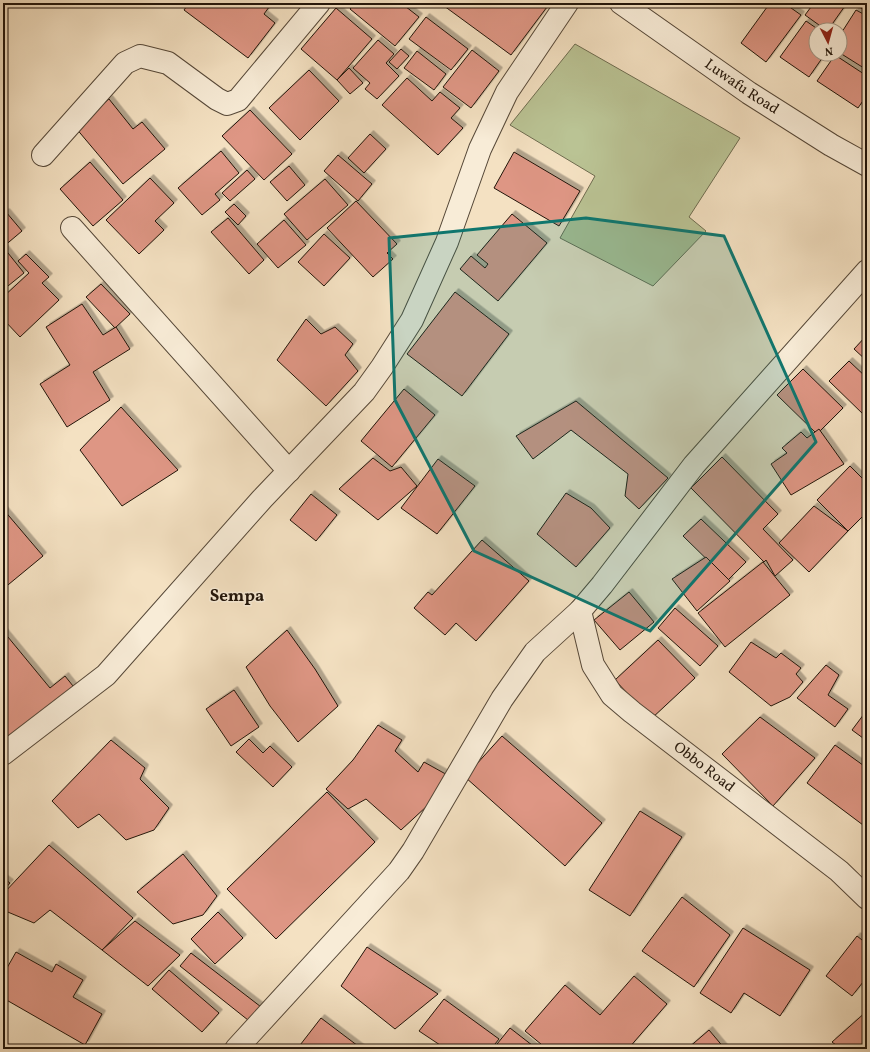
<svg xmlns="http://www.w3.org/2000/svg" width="870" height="1052" viewBox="0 0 870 1052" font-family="Vollkorn,serif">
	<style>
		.green { fill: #bac394; stroke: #6e6c4f }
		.building { fill: #de9684; stroke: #22150a; filter: url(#shadow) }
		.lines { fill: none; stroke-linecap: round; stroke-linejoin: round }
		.minor-casing { stroke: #564838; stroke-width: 24 }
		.minor { stroke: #f8ecd7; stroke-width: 22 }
		.marked { fill: #0f766e; fill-opacity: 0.2; stroke: #0f766e; stroke-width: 3; stroke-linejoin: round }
		.labels { text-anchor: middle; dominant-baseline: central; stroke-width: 3; stroke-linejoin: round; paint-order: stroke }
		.street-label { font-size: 15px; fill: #22150a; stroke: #f8ecd7 }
		.quarter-label { font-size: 17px; font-weight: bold; fill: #22150a; stroke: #f8ecd7 }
	</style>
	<defs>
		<filter id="shadow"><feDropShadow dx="3.5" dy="-3.5" stdDeviation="0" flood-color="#0004"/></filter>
	</defs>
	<rect width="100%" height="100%" fill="#f4e1c2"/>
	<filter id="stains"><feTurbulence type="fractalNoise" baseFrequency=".005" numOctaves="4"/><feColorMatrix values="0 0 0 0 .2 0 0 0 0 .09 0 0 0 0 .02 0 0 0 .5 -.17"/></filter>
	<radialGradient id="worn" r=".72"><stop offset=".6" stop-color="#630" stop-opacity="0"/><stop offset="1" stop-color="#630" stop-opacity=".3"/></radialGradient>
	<polygon class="green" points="575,44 740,138 689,217 706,231 653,286 560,238 595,176 510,125"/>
	<g class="building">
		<polygon points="189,3 272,3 264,14 275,23 248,58 184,10"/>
		<polygon points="355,3 401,3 419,17 395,46 350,9"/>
		<polygon points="440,3 528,4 550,3 511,55"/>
		<polygon points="770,3 784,3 801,15 766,62 741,43"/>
		<polygon points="814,3 847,3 828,30 826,30 805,15"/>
		<polygon points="860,3 867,3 867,12 858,6"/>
		<polygon points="336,8 372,39 337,80 301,49"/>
		<polygon points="856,10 867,16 867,70 840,53 840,35"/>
		<polygon points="426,17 468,49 451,70 409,39"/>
		<polygon points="806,21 819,30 816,30 816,54 825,54 809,77 780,57"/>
		<polygon points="378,40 394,54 386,63 399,76 377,99 365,89 370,83 353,68"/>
		<polygon points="401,49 409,56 397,69 389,62"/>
		<polygon points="472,50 499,71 471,108 443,87"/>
		<polygon points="417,51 446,74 434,90 404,68"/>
		<polygon points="835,55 867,76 867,95 858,108 817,81"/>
		<polygon points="349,68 363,83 350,94 337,80"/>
		<polygon points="309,70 339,101 300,140 269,108"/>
		<polygon points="407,78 432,101 440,92 460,108 451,118 463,128 438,155 382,105"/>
		<polygon points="109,99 133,129 142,122 165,149 123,184 75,127"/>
		<polygon points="250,110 292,154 264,180 222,136"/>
		<polygon points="370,134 386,149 364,173 348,158"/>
		<polygon points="221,151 239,173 215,194 220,200 202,215 178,188"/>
		<polygon points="514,152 580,191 559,226 494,188"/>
		<polygon points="338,155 372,184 358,201 324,171"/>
		<polygon points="90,162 123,200 93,226 60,189"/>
		<polygon points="289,166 305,185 287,201 270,182"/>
		<polygon points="247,170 255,179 230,201 222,193"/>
		<polygon points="150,178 174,203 155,221 164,230 139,254 106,220"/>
		<polygon points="325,179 348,205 307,240 284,214"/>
		<polygon points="356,201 397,244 387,253 393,259 373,277 327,228"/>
		<polygon points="234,204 246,216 238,225 225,212"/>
		<polygon points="6,212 22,231 3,247 3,214"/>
		<polygon points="512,214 547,243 498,301 460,269 471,256 485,268 488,264 477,255"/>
		<polygon points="228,218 264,260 249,274 211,232"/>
		<polygon points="284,220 306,245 278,268 257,244"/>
		<polygon points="324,234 350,258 324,286 298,262"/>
		<polygon points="4,248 24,273 3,290 3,249"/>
		<polygon points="26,254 49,277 42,283 59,300 20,337 3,319 3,297 29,273 18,261"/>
		<polygon points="101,284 130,314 115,328 86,297"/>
		<polygon points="455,292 509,334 462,396 407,354"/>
		<polygon points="82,304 103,335 116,327 130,349 93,372 110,400 67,427 40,384 70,365 46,327"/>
		<polygon points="306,319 321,334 335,327 353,344 345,355 358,371 326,406 277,360"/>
		<polygon points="867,335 867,361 854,349"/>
		<polygon points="849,361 867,378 867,414 865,416 829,381"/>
		<polygon points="803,369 843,408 817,434 777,395"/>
		<polygon points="404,389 435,415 392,467 361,441"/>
		<polygon points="576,401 668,478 639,509 625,496 628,474 571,430 533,459 516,436"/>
		<polygon points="121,407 178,470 122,506 80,450"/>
		<polygon points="819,429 844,464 791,495 771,464 787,453 782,448 801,432 807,438"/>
		<polygon points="722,457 778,514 763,529 793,560 775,576 766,560 764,562 691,488"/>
		<polygon points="373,458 390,471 401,467 417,486 378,520 339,489"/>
		<polygon points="438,459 475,486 437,534 401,508"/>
		<polygon points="850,466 867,483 867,512 848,531 817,500"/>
		<polygon points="566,493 591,508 610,528 576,567 537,534"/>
		<polygon points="311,494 337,515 316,541 290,520"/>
		<polygon points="814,506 848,531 809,572 779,543"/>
		<polygon points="3,509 43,556 3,589"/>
		<polygon points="701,519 746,562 728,580 683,536"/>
		<polygon points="482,540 529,581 476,641 456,623 445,635 414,608 428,592 432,595"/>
		<polygon points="706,557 730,581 697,611 672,579"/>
		<polygon points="763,562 790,595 725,647 698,613"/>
		<polygon points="629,592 654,622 620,650 594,620"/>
		<polygon points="675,608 718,646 700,666 658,628"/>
		<polygon points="287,630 315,669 338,706 298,742 270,706 246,667"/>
		<polygon points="3,631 50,688 65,676 77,691 3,741"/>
		<polygon points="658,640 695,678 651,719 615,680"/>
		<polygon points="751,642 776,658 781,653 801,668 796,674 803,682 790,697 771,706 729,672"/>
		<polygon points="826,665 839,675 828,695 848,709 835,727 797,698"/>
		<polygon points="234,690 259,727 231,746 206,709"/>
		<polygon points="867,710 867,741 852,730"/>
		<polygon points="760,717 815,758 773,806 722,754"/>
		<polygon points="378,725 402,740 395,751 418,772 424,762 451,777 427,806 401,830 366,799 348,809 326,789 353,760"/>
		<polygon points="502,736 602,823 565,866 465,777"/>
		<polygon points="249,739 263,753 270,746 292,767 273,787 236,752"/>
		<polygon points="111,740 145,768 140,779 169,808 154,830 126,840 99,814 78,828 52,801"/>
		<polygon points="835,745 867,768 867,828 807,783"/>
		<polygon points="327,792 375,842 276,939 227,889"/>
		<polygon points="640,811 682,837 630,916 589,890"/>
		<polygon points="49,845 133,918 102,950 50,910 34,923 3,910 3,894"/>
		<polygon points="183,854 217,896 203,915 173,924 137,892"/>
		<polygon points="3,878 10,883 3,891"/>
		<polygon points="682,897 730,935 694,987 642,951"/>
		<polygon points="218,912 243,938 215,964 191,939"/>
		<polygon points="135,921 180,955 148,986 102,950"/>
		<polygon points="743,928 810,970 780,1016 744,993 731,1013 700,993"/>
		<polygon points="857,936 867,944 867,977 852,996 826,976"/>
		<polygon points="367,947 438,994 395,1029 341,986"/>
		<polygon points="16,952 52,972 56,964 83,980 73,997 102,1014 85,1045 3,998 3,975"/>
		<polygon points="191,953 265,1010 253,1024 180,966"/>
		<polygon points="169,970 219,1013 202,1032 152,989"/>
		<polygon points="634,976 667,1004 628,1049 547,1049 525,1031 565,985 600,1015"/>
		<polygon points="444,999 499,1039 491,1049 446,1049 419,1031"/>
		<polygon points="867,1011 867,1049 841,1049 832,1042"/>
		<polygon points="321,1018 362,1049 297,1049"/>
		<polygon points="510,1028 537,1049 493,1049"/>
		<polygon points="709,1030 725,1049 687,1049"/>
	</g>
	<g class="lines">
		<defs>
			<g id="minor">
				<path id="s1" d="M621,3L749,93L831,145L867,165"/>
				<polyline points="43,155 125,63 140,56 168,63 217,99 227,104 238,100 319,3"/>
				<polyline points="72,228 289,471"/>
				<path id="s2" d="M580,611L593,665L612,695L632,712L839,871L867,898"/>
				<polyline points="3,754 106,675 262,499 364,392 382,367 412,320 447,242 480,149 507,92 567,3"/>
				<polyline points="236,1049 399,871 413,851 502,699 535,652 580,611 602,585 694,465 867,271"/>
			</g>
		</defs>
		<use href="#minor" class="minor-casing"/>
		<use href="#minor" class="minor"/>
	</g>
	<path class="marked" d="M586,218L724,236L816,442L650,631L474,551L395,400L389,238Z"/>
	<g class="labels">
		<g class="street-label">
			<text stroke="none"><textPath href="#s1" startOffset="147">Luwafu Road</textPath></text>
			<text stroke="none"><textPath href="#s2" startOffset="208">Obbo Road</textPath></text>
		</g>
		<g class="quarter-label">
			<text x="237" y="596">Sempa</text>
		</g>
	</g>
	<rect width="870" height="1052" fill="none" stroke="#f4e1c2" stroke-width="16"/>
	<rect x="4" y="4" width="862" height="1044" fill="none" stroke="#22150a" stroke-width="2"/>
	<rect x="8" y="8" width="854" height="1036" fill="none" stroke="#22150a"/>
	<g transform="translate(828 42) rotate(174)"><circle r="19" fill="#f8ecd7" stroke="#a29685"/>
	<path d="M0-3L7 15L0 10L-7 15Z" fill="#8f2418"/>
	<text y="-6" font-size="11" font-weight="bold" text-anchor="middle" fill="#22150a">N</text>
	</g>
	<rect width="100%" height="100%" filter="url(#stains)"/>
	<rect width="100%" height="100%" fill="url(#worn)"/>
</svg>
